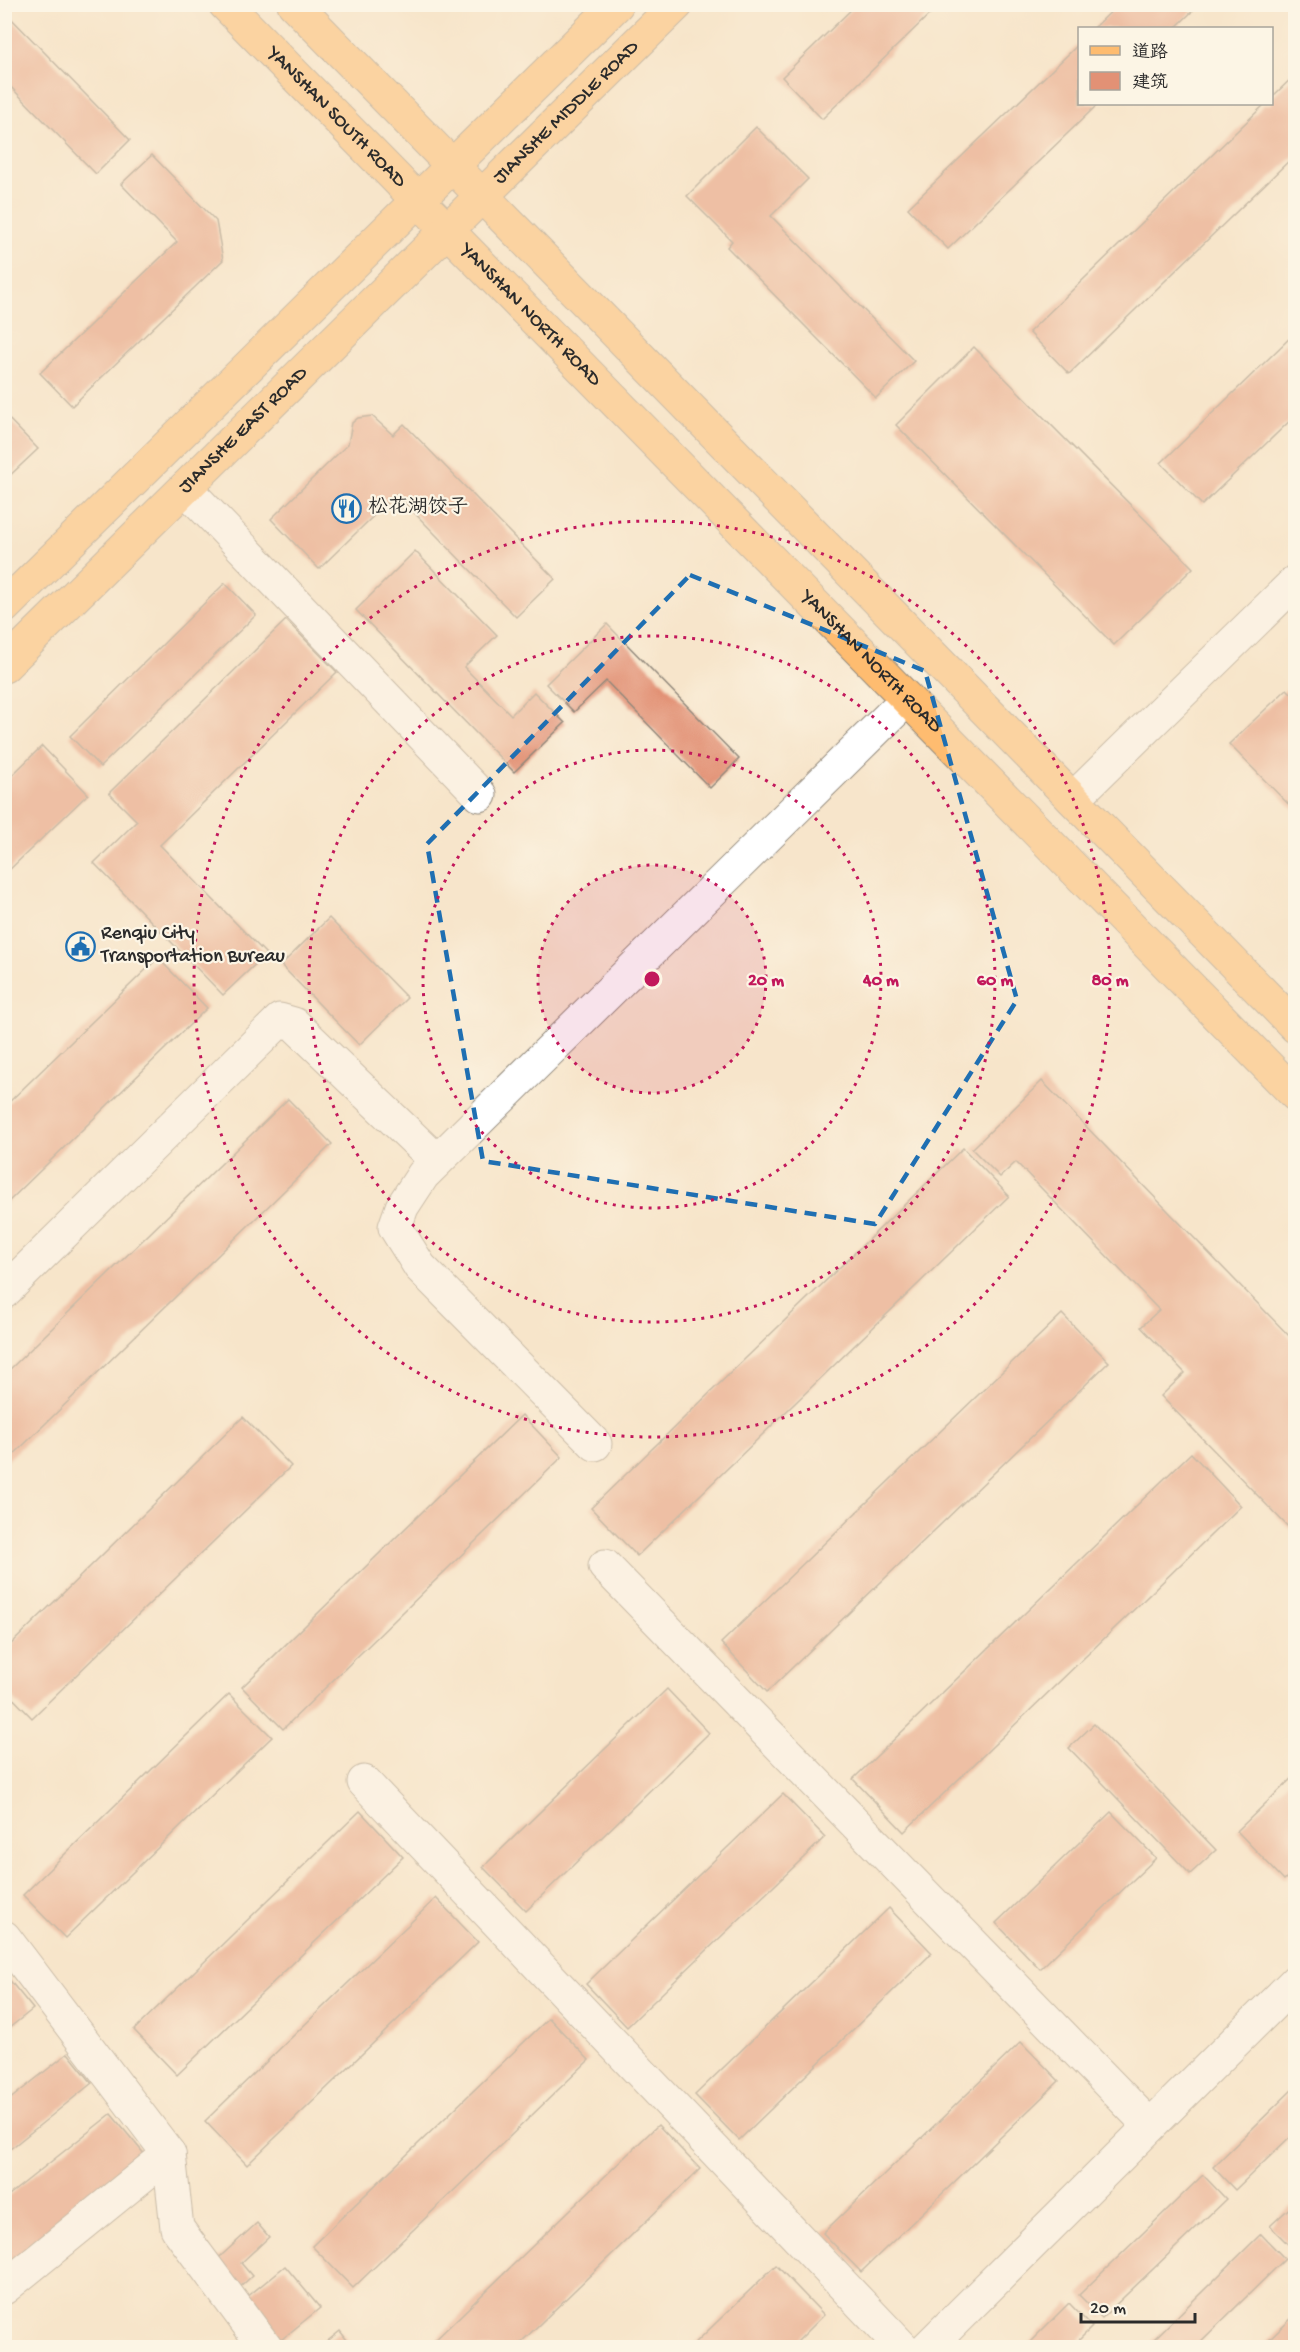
<svg xmlns="http://www.w3.org/2000/svg" width="1300" height="2352" viewBox="0 0 1300 2352" font-family="'Gochi Hand','LXGW WenKai TC',sans-serif">
	<style>
		.building { fill: #e29175 }
		.lines { fill: none; stroke-linecap: round; stroke-linejoin: round }
		.minor-casing { stroke: #91887b; stroke-width: 35 }
		.major-casing { stroke: #91887b; stroke-width: 35 }
		.minor { stroke: #fff; stroke-width: 33 }
		.major { stroke: #febc70; stroke-width: 33 }
		.marked { fill: none; stroke: #1f6fb2; stroke-width: 4.5; stroke-dasharray: 12 8; stroke-linejoin: round }
		.ring { fill: none; stroke: #c2185b; stroke-width: 3; stroke-dasharray: 3 6 }
		.labels { text-anchor: middle; dominant-baseline: central; stroke-width: 4.5; stroke-linejoin: round; paint-order: stroke }
		.street-label { font-size: 20px; fill: #2b2b2b; stroke: #fcf5e5 }
		.poi-label { font-size: 20px; fill: #2b2b2b; stroke: #fcf5e5; text-anchor: start }
		.centre { fill: #c2185b; stroke: #fcf5e5; stroke-width: 3 }
		.ring-label { font-size: 18px; text-anchor: middle; font-weight: bold; fill: #c2185b; stroke: #fcf5e5; stroke-width: 4.5; stroke-linejoin: round; paint-order: stroke }
	</style>
	<rect width="100%" height="100%" fill="#fcf5e5"/>
	<filter id="ink" filterUnits="userSpaceOnUse"><feTurbulence type="fractalNoise" baseFrequency=".0167" numOctaves="2"/><feDisplacementMap in="SourceGraphic" scale="12" xChannelSelector="R" yChannelSelector="G"/><feConvolveMatrix kernelMatrix="1 2 1 2 8 2 1 2 1" color-interpolation-filters="sRGB"/></filter>
	<filter id="wash" filterUnits="userSpaceOnUse"><feTurbulence type="fractalNoise" baseFrequency=".008" numOctaves="4" result="noise"/><feDisplacementMap in="SourceGraphic" scale="24" xChannelSelector="R" yChannelSelector="G"/><feGaussianBlur stdDeviation="1.35" result="paint"/><feColorMatrix in="noise" values="0 0 0 0 0 0 0 0 0 0 0 0 0 0 0 0 0 1.4 0 .05"/><feComposite in="paint" operator="in"/></filter>
	<g filter="url(#wash)">
		<rect width="100%" height="100%" fill="#f7e5cb"/>
		<g id="blocks">
			<g class="building">
				<polygon points="857,4 940,4 822,119 782,77"/>
				<polygon points="1119,4 1200,4 1175,28 1094,28"/>
				<polygon points="4,11 130,140 96,174 4,80"/>
				<polygon points="1080,43 1080,104 1098,104 948,249 908,208"/>
				<polygon points="1296,74 1296,154 1069,374 1029,332 1265,104 1272,104 1272,97"/>
				<polygon points="756,127 808,179 771,216 914,361 876,398 727,247 732,241 687,196"/>
				<polygon points="152,155 216,221 223,260 72,406 40,373 177,242 121,184"/>
				<polygon points="1296,332 1296,415 1202,505 1161,463"/>
				<polygon points="974,347 1193,568 1114,645 896,425"/>
				<polygon points="4,414 38,449 4,481"/>
				<polygon points="372,416 393,435 404,424 555,579 516,617 396,494 319,569 271,519 348,444 352,423 358,418"/>
				<polygon points="415,551 497,635 464,667 511,715 534,692 565,723 514,772 356,610"/>
				<polygon points="225,583 256,615 100,767 70,736"/>
				<polygon points="286,620 337,672 160,845 266,954 223,995 94,863 137,821 109,793"/>
				<polygon points="607,624 739,759 710,788 606,681 574,712 546,684"/>
				<polygon points="1287,689 1296,698 1296,812 1229,744"/>
				<polygon points="42,746 88,794 4,875 4,783"/>
				<polygon points="329,918 407,998 359,1045 281,965"/>
				<polygon points="158,958 207,1008 4,1206 4,1107"/>
				<polygon points="1042,1081 1296,1343 1296,1535 1161,1396 1185,1373 1141,1327 1159,1310 1016,1162 1000,1177 972,1149"/>
				<polygon points="288,1099 332,1144 4,1464 4,1375"/>
				<polygon points="963,1148 1009,1196 637,1556 591,1508"/>
				<polygon points="1062,1314 1109,1362 767,1692 721,1643"/>
				<polygon points="522,1415 562,1457 283,1729 242,1687"/>
				<polygon points="243,1417 291,1466 32,1718 5,1690 5,1650"/>
				<polygon points="1191,1453 1241,1506 904,1832 853,1779"/>
				<polygon points="667,1689 709,1733 526,1911 483,1867"/>
				<polygon points="229,1694 272,1737 65,1938 23,1895"/>
				<polygon points="1094,1724 1216,1850 1190,1874 1069,1748"/>
				<polygon points="1296,1774 1296,1869 1284,1880 1237,1831"/>
				<polygon points="783,1794 825,1837 627,2027 586,1984"/>
				<polygon points="360,1811 403,1857 177,2075 134,2030"/>
				<polygon points="1111,1812 1156,1858 1040,1969 996,1923"/>
				<polygon points="436,1898 478,1942 247,2165 205,2121"/>
				<polygon points="889,1908 932,1953 739,2140 695,2095"/>
				<polygon points="7,1977 33,2009 4,2032 4,1979"/>
				<polygon points="549,2018 589,2060 353,2288 312,2246"/>
				<polygon points="1021,2042 1059,2081 861,2272 823,2233"/>
				<polygon points="68,2053 92,2083 4,2154 4,2104"/>
				<polygon points="1296,2086 1296,2131 1235,2190 1213,2167"/>
				<polygon points="111,2114 145,2155 4,2269 4,2199"/>
				<polygon points="658,2125 700,2169 515,2348 427,2348"/>
				<polygon points="1203,2175 1226,2199 1102,2318 1079,2295"/>
				<polygon points="1296,2202 1296,2252 1270,2226"/>
				<polygon points="257,2223 269,2237 241,2263 252,2276 235,2292 211,2265"/>
				<polygon points="1261,2234 1285,2259 1194,2348 1145,2348"/>
				<polygon points="776,2265 824,2315 791,2348 690,2348"/>
				<polygon points="285,2266 320,2308 276,2344 241,2302"/>
				<polygon points="1069,2303 1092,2327 1071,2348 1024,2348"/>
				<polygon points="1296,2314 1296,2348 1261,2348"/>
				<polygon points="340,2331 353,2348 319,2348"/>
			</g>
		</g>
	</g>
	<g filter="url(#ink)">
		<use href="#blocks" fill-opacity="0" stroke="#91887b" stroke-width="1.5"/>
		<g class="lines">
			<defs>
				<g id="minor">
					<polyline points="185,488 480,795"/>
					<polyline points="1073,799 1296,581"/>
					<polyline points="4,1292 280,1020 294,1024 437,1161"/>
					<polyline points="595,1444 420,1267 395,1227 402,1207 423,1175 907,699"/>
					<polyline points="605,1566 1150,2126"/>
					<polyline points="364,1782 903,2348"/>
					<polyline points="4,1937 169,2154 177,2228 266,2348"/>
					<polyline points="4,2288 169,2154"/>
					<polyline points="927,2348 1296,1981"/>
				</g>
				<g id="major">
					<path id="s1" d="M225,4L1296,1095"/>
					<polyline points="294,4 1296,1027"/>
					<polyline points="4,607 617,4"/>
					<path id="s2" d="M4,666L677,4"/>
				</g>
			</defs>
			<use href="#minor" class="minor-casing"/>
			<use href="#major" class="major-casing"/>
			<use href="#minor" class="minor"/>
			<use href="#major" class="major"/>
		</g>
	</g>
	<path d="M0 0H1300V2352H0ZM690,575L925,671L1017,1000L875,1224L483,1161L427,844Z" fill="#f7e5cb" fill-opacity=".55" fill-rule="evenodd"/>
	<path class="marked" d="M690,575L925,671L1017,1000L875,1224L483,1161L427,844Z"/>
	<circle cx="652" cy="979" r="114" fill="#c2185b" fill-opacity=".12"/>
	<g class="ring">
		<circle cx="652" cy="979" r="114"/>
		<circle cx="652" cy="979" r="229"/>
		<circle cx="652" cy="979" r="343"/>
		<circle cx="652" cy="979" r="458"/>
	</g>
	<defs>
		<symbol id="restaurant-ring" viewBox="-11 -11 22 22"><circle r="9.5" fill="#fcf5e5" stroke="#1f6fb2" stroke-width="1.5"/><path d="M-5-6h1v4h1v-4h1v4h1v-4h1v5L-1.5 .5V6h-2V.5L-5-1ZM5-6V6H3V1.5H1.5Q1.5-4 5-6Z" fill="#1f6fb2"/></symbol>
		<symbol id="civic-ring" viewBox="-11 -11 22 22"><circle r="9.5" fill="#fcf5e5" stroke="#1f6fb2" stroke-width="1.5"/><path d="M-.6-6.5H3V-4.5H.6V-3L4-1V1h2V6H-6V1h2V-1L-.6-3ZM-1.2 2.5V6h2.4V2.5Z" fill="#1f6fb2"/></symbol>
	</defs>
	<g fill-rule="evenodd">
		<use href="#restaurant-ring" x="330" y="492" width="33" height="33"/>
		<use href="#civic-ring" x="64" y="930" width="33" height="33"/>
	</g>
	<g class="labels">
		<g class="street-label">
			<text stroke="none"><textPath href="#s2" startOffset="789">JIANSHE MIDDLE ROAD</textPath></text>
			<text stroke="none"><textPath href="#s1" startOffset="159">YANSHAN SOUTH ROAD</textPath></text>
			<text stroke="none"><textPath href="#s1" startOffset="436">YANSHAN NORTH ROAD</textPath></text>
			<text stroke="none"><textPath href="#s2" startOffset="336">JIANSHE EAST ROAD</textPath></text>
			<text stroke="none"><textPath href="#s1" startOffset="922">YANSHAN NORTH ROAD</textPath></text>
		</g>
		<g class="poi-label">
			<text x="368" y="508">松花湖饺子</text>
			<text x="101" y="934">Renqiu City<tspan x="101" dy="23">Transportation Bureau</tspan></text>
		</g>
	</g>
	<circle cx="652" cy="979" r="9" class="centre"/>
	<g class="ring-label">
		<text x="766" y="985">20 m</text>
		<text x="881" y="985">40 m</text>
		<text x="995" y="985">60 m</text>
		<text x="1110" y="985">80 m</text>
	</g>
	<rect width="1300" height="2352" fill="none" stroke="#fcf5e5" stroke-width="24"/>
	<rect x="1078" y="27" width="195" height="78" fill="#fcf5e5" stroke="#a8a49b" stroke-width="1.5"/>
	<rect x="1090" y="46" width="30" height="9" fill="#febc70" stroke="#a8a49b" stroke-width="1.5"/>
	<text x="1132" y="57" font-size="18" fill="#2b2b2b">道路</text>
	<rect x="1090" y="72" width="30" height="18" fill="#e29175" stroke="#a8a49b" stroke-width="1.5"/>
	<text x="1132" y="87" font-size="18" fill="#2b2b2b">建筑</text>
	<path d="M1081 2313v9h114v-9" fill="none" stroke="#2b2b2b" stroke-width="3"/>
	<text x="1090" y="2313" font-size="18" fill="#2b2b2b" stroke="#fcf5e5" stroke-width="4.5" paint-order="stroke">20 m</text>
</svg>
